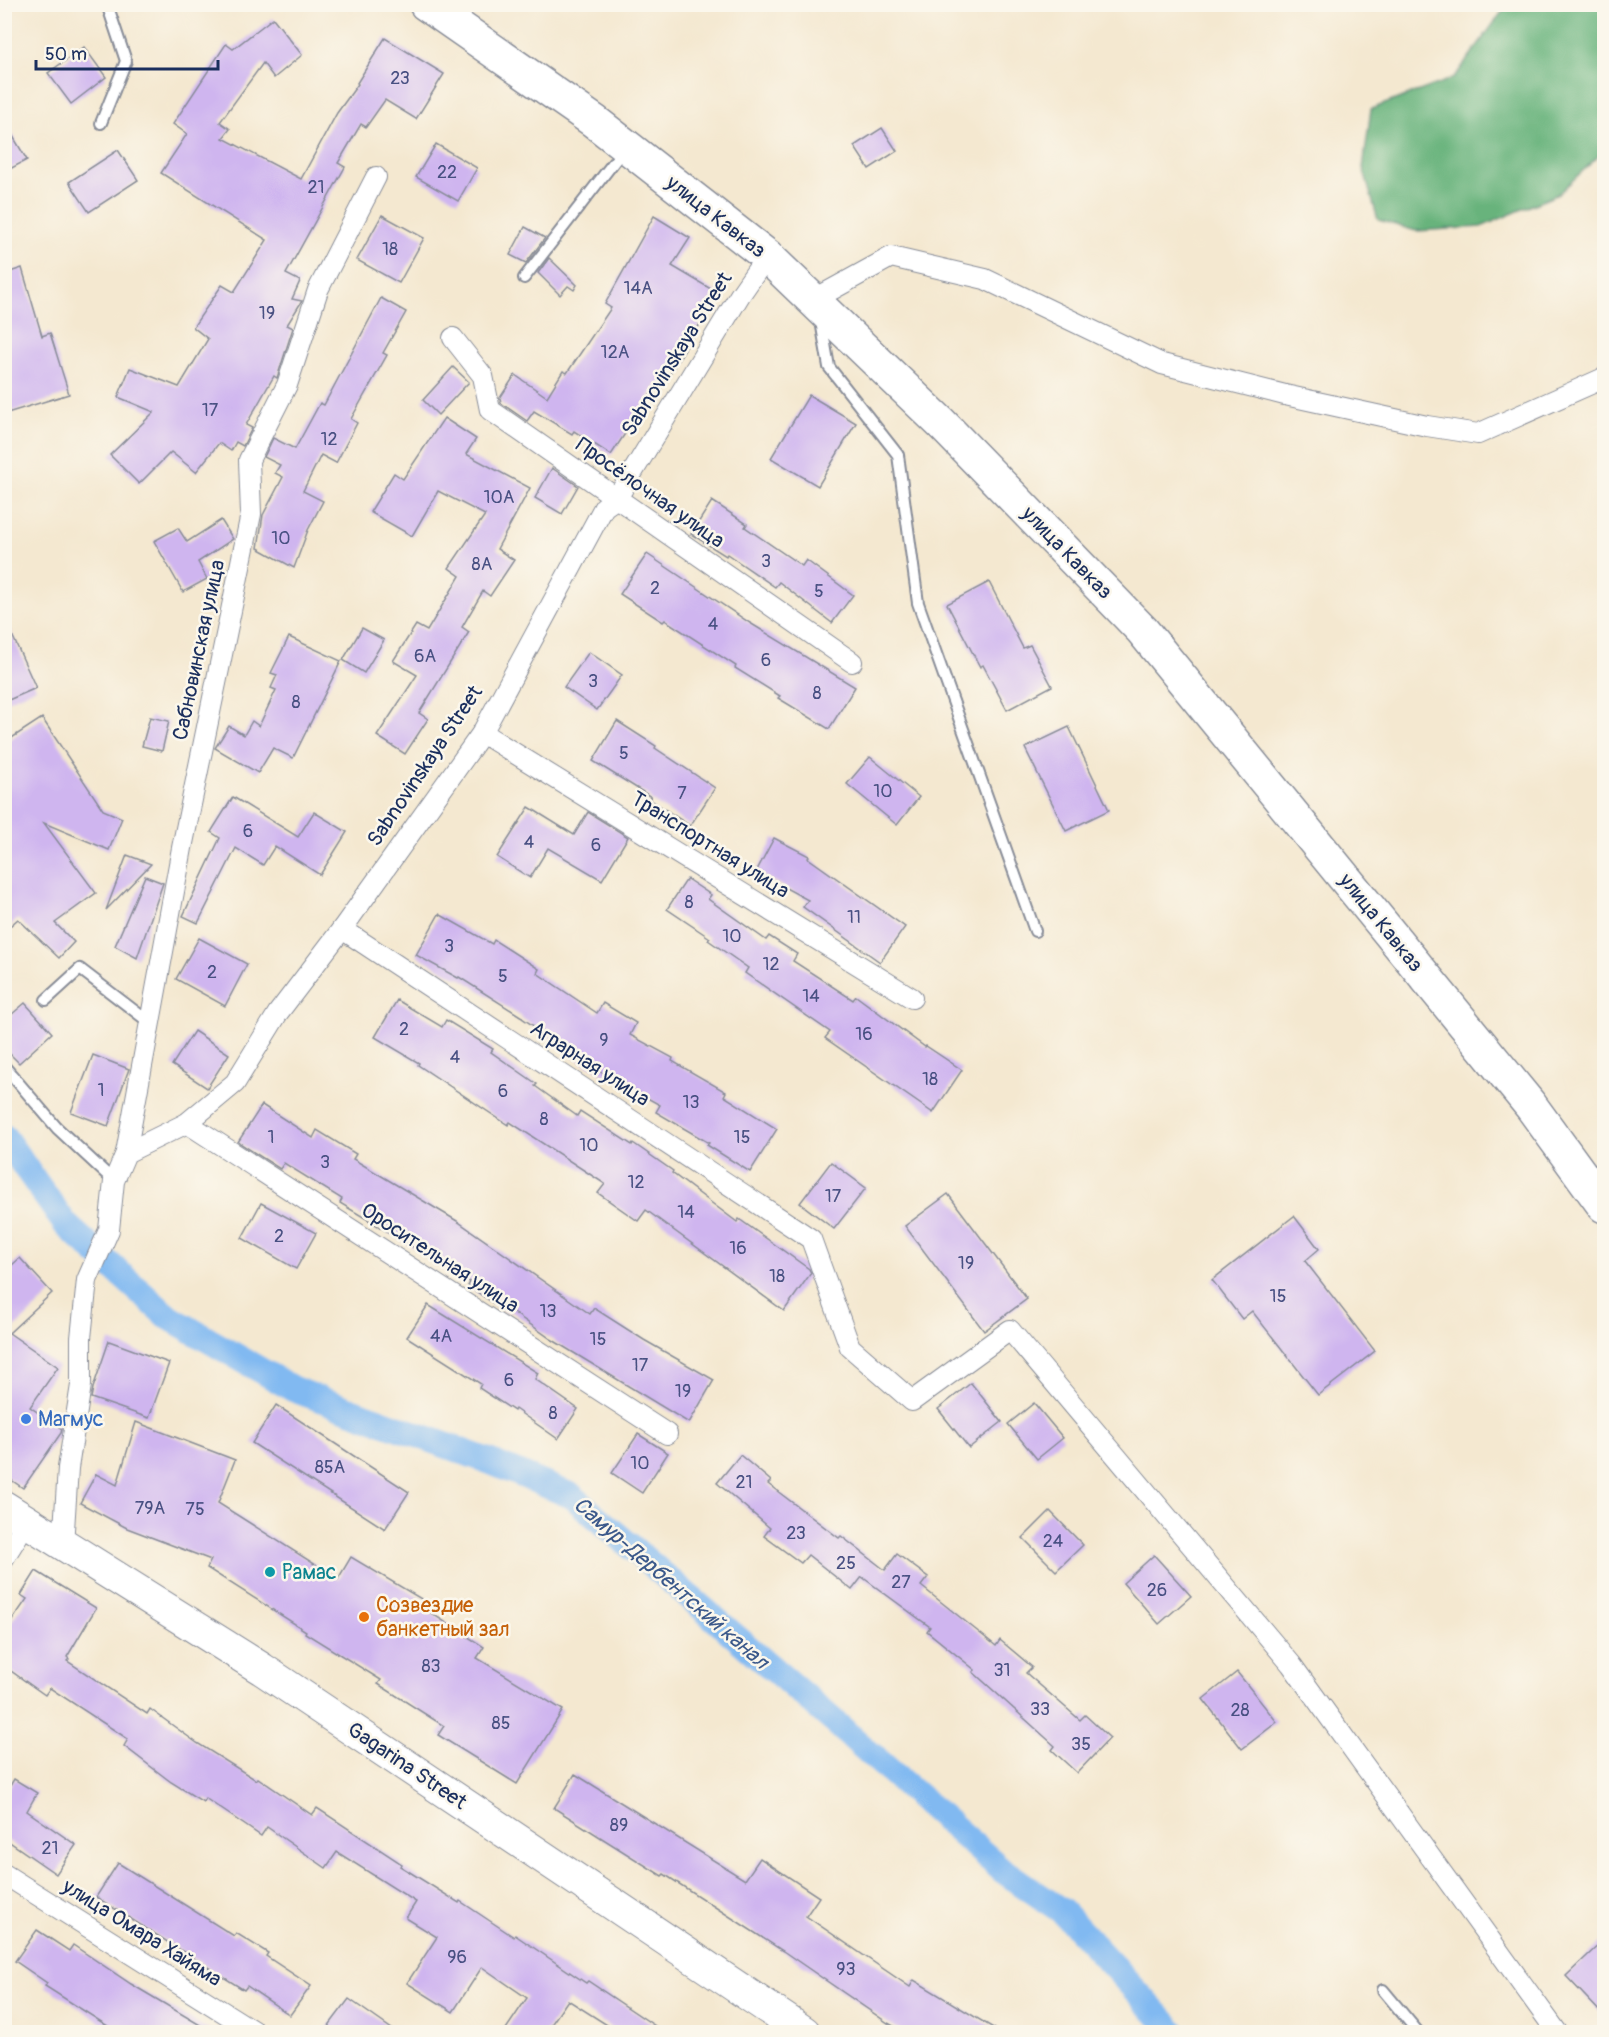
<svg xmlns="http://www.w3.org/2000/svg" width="1609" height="2037" viewBox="0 0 1609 2037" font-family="Pangolin,sans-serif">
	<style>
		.forest { fill: #68b37b; stroke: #42716c; stroke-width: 1.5 }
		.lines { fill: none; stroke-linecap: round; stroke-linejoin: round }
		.canal { stroke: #81b9f1; stroke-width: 26 }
		.building { fill: #cfb5ef }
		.service-casing { stroke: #888c97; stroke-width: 14 }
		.minor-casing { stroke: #888c97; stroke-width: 22 }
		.primary-casing { stroke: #888c97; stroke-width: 34 }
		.trunk-casing { stroke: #888c97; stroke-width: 36 }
		.service { stroke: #fff; stroke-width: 10 }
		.minor { stroke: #fff; stroke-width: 20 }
		.primary { stroke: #fff; stroke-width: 32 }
		.trunk { stroke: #fff; stroke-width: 33 }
		.shop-dot { fill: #3f7fe0; stroke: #fbf7ec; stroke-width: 2 }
		.culture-dot { fill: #0f9aa8; stroke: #fbf7ec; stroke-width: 2 }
		.food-dot { fill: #e8710a; stroke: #fbf7ec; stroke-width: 2 }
		.labels { text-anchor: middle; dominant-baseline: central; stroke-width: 5; stroke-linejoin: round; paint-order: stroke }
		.number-label { font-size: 18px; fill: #485082 }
		.street-label { font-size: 21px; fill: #1b2f5e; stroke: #fbf7ec }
		.shop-label { font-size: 21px; fill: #366cbe; stroke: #fbf7ec; text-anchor: start }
		.culture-label { font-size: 21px; fill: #0d838f; stroke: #fbf7ec; text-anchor: start }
		.food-label { font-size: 21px; fill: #c56008; stroke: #fbf7ec; text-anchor: start }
		.water-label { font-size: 22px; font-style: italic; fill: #3a588a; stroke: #fbf7ec }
	</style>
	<rect width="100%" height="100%" fill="#fbf7ec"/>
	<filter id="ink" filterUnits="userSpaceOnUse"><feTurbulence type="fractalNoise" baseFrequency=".0167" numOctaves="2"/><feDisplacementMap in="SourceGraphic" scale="12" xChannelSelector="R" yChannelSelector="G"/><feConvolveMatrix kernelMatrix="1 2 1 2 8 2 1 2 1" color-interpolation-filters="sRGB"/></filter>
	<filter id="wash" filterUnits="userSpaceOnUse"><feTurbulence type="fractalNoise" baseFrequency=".008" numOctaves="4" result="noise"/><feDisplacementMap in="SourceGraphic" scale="24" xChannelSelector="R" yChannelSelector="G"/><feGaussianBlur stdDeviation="1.35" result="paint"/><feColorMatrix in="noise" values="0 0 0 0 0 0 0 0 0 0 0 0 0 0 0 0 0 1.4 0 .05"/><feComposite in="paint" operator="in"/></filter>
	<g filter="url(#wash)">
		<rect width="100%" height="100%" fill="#f4e8d0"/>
		<polygon class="forest" points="1507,5 1604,5 1604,151 1558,194 1481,227 1416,231 1378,220 1363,168 1371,109 1454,78"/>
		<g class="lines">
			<polyline class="canal" points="4,1137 66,1225 167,1316 293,1389 491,1462 572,1496 822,1711 1002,1870 1063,1912 1174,2032"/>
		</g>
		<g id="blocks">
			<g class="building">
				<polygon points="273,18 302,55 274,78 263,63 220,122 230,129 223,138 301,179 337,113 358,84 357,83 385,38 444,74 416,119 385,100 366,127 361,124 338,163 345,167 286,274 300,281 292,299 302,301 287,325 293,328 277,378 274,376 246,425 252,428 243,446 236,442 231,451 219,443 196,472 171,452 139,484 110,455 154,412 118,397 130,368 179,387 208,339 193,327 222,285 234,292 267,240 161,173 187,134 173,124 226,44 233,49"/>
				<polygon points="84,47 106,77 71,104 48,73"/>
				<polygon points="4,121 27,160 4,172"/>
				<polygon points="882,128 897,151 869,169 854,146"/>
				<polygon points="436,144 477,168 458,201 416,177"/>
				<polygon points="118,150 138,180 89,212 69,182"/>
				<polygon points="382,215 424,238 399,283 357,260"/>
				<polygon points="654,216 690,238 672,266 716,292 701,317 703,319 661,388 657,385 611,455 574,431 572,434 534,411 527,421 501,403 500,398 515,375 547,397 563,371 567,373 611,308 605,304"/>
				<polygon points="525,227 545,238 526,263 510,255"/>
				<polygon points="549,258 577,285 574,290 568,286 560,295 538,273"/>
				<polygon points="22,268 42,336 50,333 69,394 4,414 4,274"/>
				<polygon points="381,298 406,312 383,353 387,355 351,419 357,423 336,463 321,455 303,491 323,501 308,530 294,568 258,548 263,515 283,477 275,473 280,465 264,457 273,438 295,449 320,403 324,405"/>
				<polygon points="453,367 469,382 438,415 423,400"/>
				<polygon points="809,395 856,423 818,486 771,458"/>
				<polygon points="444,418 476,439 466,454 530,488 497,549 514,560 490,596 483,591 462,627 469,632 419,713 428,719 405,754 377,736 417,675 393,661 416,625 427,631 460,576 449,568 485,515 438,491 412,536 370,512 394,473 403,479"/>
				<polygon points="552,468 578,486 562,514 535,498"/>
				<polygon points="712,501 747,524 745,527 802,566 806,560 853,595 832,623 779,582 775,587 727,554 726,556 691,534"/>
				<polygon points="221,520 233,539 198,562 207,579 183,592 154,541 178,528 187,542"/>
				<polygon points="647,554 750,623 855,687 829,729 778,698 780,696 735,668 736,666 665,620 663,622 620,594"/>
				<polygon points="989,582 1023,648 1030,645 1052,686 1007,710 983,665 980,667 947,604"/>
				<polygon points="4,617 36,688 4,702"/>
				<polygon points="362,628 384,640 364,673 343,660"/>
				<polygon points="289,637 341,661 293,758 273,748 258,773 215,748 229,726 244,735 252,721 259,726 276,690 271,688 277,675 271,673"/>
				<polygon points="589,652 622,675 597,710 564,687"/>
				<polygon points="150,717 169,721 162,751 142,746"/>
				<polygon points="42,718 103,810 122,818 109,850 44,823 96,893 55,923 74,942 59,958 18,919 4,931 4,743"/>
				<polygon points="617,721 656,746 655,748 715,788 690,826 649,799 651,797 593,761"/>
				<polygon points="1069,727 1109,810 1066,831 1025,748"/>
				<polygon points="870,757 919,797 897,825 847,784"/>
				<polygon points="233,797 298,837 314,812 347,832 320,875 275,846 263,865 236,848 198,923 183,916 220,838 211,832"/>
				<polygon points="529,807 574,835 588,812 628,837 602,880 548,848 530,878 497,857"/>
				<polygon points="774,838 809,856 808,858 905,927 880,962 803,907 808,900 756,872"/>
				<polygon points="127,855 151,864 106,910"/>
				<polygon points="145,876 163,883 137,958 115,946"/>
				<polygon points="687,879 711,895 708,899 766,940 769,936 797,954 793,961 853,1000 856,996 925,1047 926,1046 962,1070 933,1113 825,1038 830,1032 745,973 748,968 708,940 710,938 667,909"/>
				<polygon points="439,914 492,944 494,940 539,969 537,973 597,1013 603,1003 636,1023 630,1035 673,1058 672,1061 726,1092 724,1096 777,1129 750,1172 707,1145 709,1143 656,1112 660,1105 572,1056 574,1053 522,1018 522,1017 459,977 458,978 416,955"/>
				<polygon points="199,938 247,964 225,1006 176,979"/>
				<polygon points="397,1000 442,1027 446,1020 493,1049 491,1052 537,1084 535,1086 577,1116 580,1111 632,1145 633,1143 673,1171 672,1173 737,1222 739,1219 809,1269 811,1273 784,1311 646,1210 638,1221 598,1193 605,1184 510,1122 508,1125 418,1065 419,1063 375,1037"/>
				<polygon points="25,1003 52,1033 19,1063 4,1048 4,1021"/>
				<polygon points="194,1031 229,1054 207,1088 172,1065"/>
				<polygon points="93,1055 129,1069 108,1126 71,1112"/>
				<polygon points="262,1105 313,1138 317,1130 356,1154 353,1159 457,1221 590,1314 594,1308 644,1340 714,1380 689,1423 551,1339 510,1310 508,1313 468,1286 470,1282 419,1249 418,1250 340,1203 342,1199 284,1163 280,1169 238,1142"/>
				<polygon points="831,1162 866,1188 834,1229 800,1203"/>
				<polygon points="948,1194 1027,1299 984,1331 905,1226"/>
				<polygon points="261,1203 316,1233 296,1269 242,1238"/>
				<polygon points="1294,1216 1319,1249 1305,1261 1375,1351 1318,1395 1252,1311 1242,1319 1212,1280"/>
				<polygon points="20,1258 52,1293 9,1333 58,1367 30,1407 62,1429 61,1433 23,1488 4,1475 4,1272"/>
				<polygon points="428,1305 538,1373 535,1379 578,1409 558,1439 515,1409 514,1411 479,1388 481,1384 407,1337"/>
				<polygon points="109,1341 169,1363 149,1418 91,1398 93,1388"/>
				<polygon points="971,1383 1002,1422 969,1448 938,1409"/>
				<polygon points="1034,1403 1063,1438 1037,1459 1008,1424"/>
				<polygon points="276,1405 409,1492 385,1529 252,1443"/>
				<polygon points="136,1422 235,1460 218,1503 338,1579 351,1557 423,1600 420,1606 484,1647 477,1658 563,1710 517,1784 438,1735 444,1726 378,1684 381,1680 305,1633 306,1631 207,1568 211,1560 127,1528 80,1503 96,1474 117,1485"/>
				<polygon points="638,1434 668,1453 642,1493 612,1473"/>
				<polygon points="740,1455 771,1481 768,1484 839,1538 841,1536 885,1570 897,1554 928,1577 921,1586 996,1646 1000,1640 1032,1667 1026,1673 1080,1720 1085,1715 1110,1738 1077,1773 1052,1750 1055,1746 973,1672 975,1670 927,1631 930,1627 862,1577 852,1590 808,1555 801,1563 764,1536 770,1528 717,1483"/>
				<polygon points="1050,1511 1083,1545 1056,1571 1023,1538"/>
				<polygon points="1154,1555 1191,1596 1159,1624 1123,1583"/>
				<polygon points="36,1571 96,1608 67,1657 69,1659 67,1661 147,1714 150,1709 197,1743 256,1780 258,1778 312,1815 317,1808 402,1864 400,1866 459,1903 460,1901 514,1937 515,1935 586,1983 588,1981 664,2032 618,2032 568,2000 546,2032 504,2032 527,1998 482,1967 453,2012 407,1983 437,1937 406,1918 416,1902 337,1852 326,1868 267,1827 261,1836 205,1798 203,1802 171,1782 124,1746 128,1739 50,1688 45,1695 4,1666 4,1632 27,1599 21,1595"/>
				<polygon points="1237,1672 1277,1722 1242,1749 1203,1699"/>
				<polygon points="575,1774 745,1880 760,1858 819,1897 806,1916 910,1987 914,1980 1000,2032 904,2032 888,2023 783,1951 664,1874 662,1876 554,1808"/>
				<polygon points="14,1779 37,1793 27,1811 76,1845 56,1874 4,1838 4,1796"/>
				<polygon points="118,1863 234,1936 236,1933 268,1953 266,1956 311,1986 290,2015 247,1986 244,1990 96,1897"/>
				<polygon points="37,1930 69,1951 73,1945 131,1984 212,2032 117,2032 45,1986 47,1983 15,1961"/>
				<polygon points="1605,1939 1605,2017 1566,1976"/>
				<polygon points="349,1999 396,2032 324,2032"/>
			</g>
		</g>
	</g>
	<g filter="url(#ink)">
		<use href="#blocks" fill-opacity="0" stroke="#888c97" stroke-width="1.5"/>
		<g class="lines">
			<defs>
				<g id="service">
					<polyline points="101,123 126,61 107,4"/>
					<polyline points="524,278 624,149"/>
					<polyline points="821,321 829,367 898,455 918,603 1035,931"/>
					<polyline points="46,1000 80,969 149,1022"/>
					<polyline points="4,1066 57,1128 114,1181"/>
					<polyline points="1383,1990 1418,2032"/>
				</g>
				<g id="minor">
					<polyline points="813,300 891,257 985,279 1162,364 1285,395 1427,426 1478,434 1604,378"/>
					<polyline points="453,338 483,376 490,410 852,662"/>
					<polyline points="482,733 912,998"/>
					<polyline points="342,929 811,1239 850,1347 912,1401 1010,1330 1291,1664 1557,2032"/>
					<polyline points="187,1123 667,1434"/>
					<polyline points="126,1153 182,848 251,514 249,460 287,385 318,290 376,177"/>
					<polyline points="63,1545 68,1468 81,1385 81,1338 87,1280 109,1230 114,1181 126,1153 187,1123 235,1083 278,1013 342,929 482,733 604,507 617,498 740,295 767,256"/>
					<polyline points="4,1558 27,1521"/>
					<polyline points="4,1874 255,2032"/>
				</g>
				<polyline id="primary" points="4,1507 262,1669 804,2032"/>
				<polyline id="trunk" points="426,4 594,121 767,256 942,424 1142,630 1531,1106 1604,1206"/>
			</defs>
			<use href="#service" class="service-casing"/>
			<use href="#minor" class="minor-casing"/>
			<use href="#primary" class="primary-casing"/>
			<use href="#trunk" class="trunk-casing"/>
			<use href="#service" class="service"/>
			<use href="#minor" class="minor"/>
			<use href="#primary" class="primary"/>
			<use href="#trunk" class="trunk"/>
		</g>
	</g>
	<circle class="shop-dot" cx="26" cy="1419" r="6"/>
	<circle class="culture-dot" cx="270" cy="1572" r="6"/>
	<circle class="food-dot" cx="364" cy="1617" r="6"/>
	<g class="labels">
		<g class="number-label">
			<text x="400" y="78">23</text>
			<text x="447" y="172">22</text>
			<text x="316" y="187">21</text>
			<text x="390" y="249">18</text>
			<text x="638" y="288">14А</text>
			<text x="267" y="313">19</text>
			<text x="615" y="352">12А</text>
			<text x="210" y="410">17</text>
			<text x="329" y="439">12</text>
			<text x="499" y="497">10А</text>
			<text x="281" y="538">10</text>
			<text x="766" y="561">3</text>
			<text x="482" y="564">8А</text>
			<text x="655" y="588">2</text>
			<text x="819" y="591">5</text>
			<text x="713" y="624">4</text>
			<text x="425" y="656">6А</text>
			<text x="766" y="660">6</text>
			<text x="593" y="681">3</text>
			<text x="817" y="693">8</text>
			<text x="296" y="702">8</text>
			<text x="624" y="753">5</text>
			<text x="883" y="791">10</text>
			<text x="682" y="793">7</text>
			<text x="248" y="831">6</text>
			<text x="529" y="842">4</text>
			<text x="596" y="845">6</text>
			<text x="689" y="902">8</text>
			<text x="854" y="917">11</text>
			<text x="732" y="936">10</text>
			<text x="449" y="946">3</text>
			<text x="771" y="964">12</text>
			<text x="212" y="972">2</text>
			<text x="503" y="976">5</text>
			<text x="811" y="996">14</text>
			<text x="404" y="1029">2</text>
			<text x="864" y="1034">16</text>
			<text x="604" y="1040">9</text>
			<text x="455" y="1057">4</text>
			<text x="930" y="1079">18</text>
			<text x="101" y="1090">1</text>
			<text x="503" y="1091">6</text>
			<text x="691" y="1102">13</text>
			<text x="544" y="1119">8</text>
			<text x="271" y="1137">1</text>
			<text x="742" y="1137">15</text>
			<text x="589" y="1145">10</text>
			<text x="325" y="1162">3</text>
			<text x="636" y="1182">12</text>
			<text x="833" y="1196">17</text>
			<text x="686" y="1212">14</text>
			<text x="279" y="1236">2</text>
			<text x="738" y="1248">16</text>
			<text x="966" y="1263">19</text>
			<text x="777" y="1276">18</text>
			<text x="1278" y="1296">15</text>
			<text x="548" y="1311">13</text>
			<text x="441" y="1336">4А</text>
			<text x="598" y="1339">15</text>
			<text x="640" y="1365">17</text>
			<text x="509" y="1380">6</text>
			<text x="683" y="1391">19</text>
			<text x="553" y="1413">8</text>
			<text x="640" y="1463">10</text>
			<text x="330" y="1467">85А</text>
			<text x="744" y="1482">21</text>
			<text x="150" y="1508">79А</text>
			<text x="195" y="1509">75</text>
			<text x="796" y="1533">23</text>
			<text x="1053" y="1541">24</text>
			<text x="846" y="1563">25</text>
			<text x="901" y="1582">27</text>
			<text x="1157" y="1590">26</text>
			<text x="431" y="1666">83</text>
			<text x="1002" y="1670">31</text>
			<text x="1040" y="1709">33</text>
			<text x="1240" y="1710">28</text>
			<text x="501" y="1723">85</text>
			<text x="1081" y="1744">35</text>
			<text x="619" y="1825">89</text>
			<text x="50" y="1848">21</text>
			<text x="457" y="1957">96</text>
			<text x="846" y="1969">93</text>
		</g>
		<g class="street-label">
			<text transform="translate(716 217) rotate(38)">улица Кавказ</text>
			<text transform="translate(677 354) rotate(-58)">Sabnovinskaya Street</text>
			<text transform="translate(650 493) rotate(35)">Просёлочная улица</text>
			<text transform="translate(1067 553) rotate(46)">улица Кавказ</text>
			<text transform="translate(199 650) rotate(-78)">Сабновинская улица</text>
			<text transform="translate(425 766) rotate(-56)">Sabnovinskaya Street</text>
			<text transform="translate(710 845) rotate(32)">Транспортная улица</text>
			<text transform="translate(1381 923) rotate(51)">улица Кавказ</text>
			<text transform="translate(590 1064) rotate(33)">Аграрная улица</text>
			<text transform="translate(440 1258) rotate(33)">Оросительная улица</text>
			<text transform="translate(407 1766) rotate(34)">Gagarina Street</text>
			<text transform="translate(142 1933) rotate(32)">улица Омара Хайяма</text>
		</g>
		<g class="shop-label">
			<text x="38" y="1419">Магмус</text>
		</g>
		<g class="culture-label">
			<text x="282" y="1572">Рамас</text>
		</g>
		<g class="food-label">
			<text x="376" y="1605">Созвездие<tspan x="376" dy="24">банкетный зал</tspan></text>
		</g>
		<g class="water-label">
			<text transform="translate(671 1583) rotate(41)">Самур-Дербентский канал</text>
		</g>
	</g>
	<rect width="1609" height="2037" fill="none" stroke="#fbf7ec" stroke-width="24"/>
	<path d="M36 60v9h182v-9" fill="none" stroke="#1b2f5e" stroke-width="3"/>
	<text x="45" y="60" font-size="18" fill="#1b2f5e" stroke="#fbf7ec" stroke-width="4.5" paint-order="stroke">50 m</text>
</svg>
